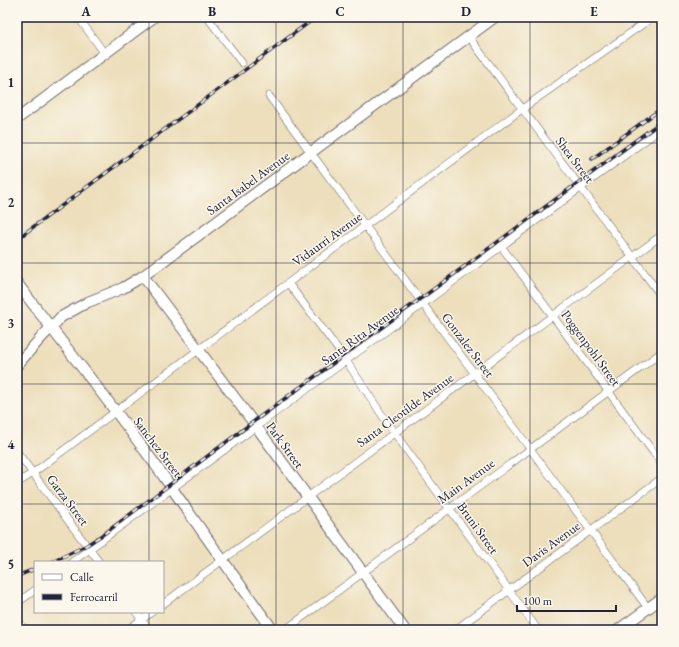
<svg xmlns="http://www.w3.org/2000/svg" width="679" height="647" viewBox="0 0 679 647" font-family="'EB Garamond',serif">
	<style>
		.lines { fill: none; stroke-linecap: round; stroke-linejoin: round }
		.street-casing { stroke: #696468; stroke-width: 8 }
		.secondary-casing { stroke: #696468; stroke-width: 12 }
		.street { stroke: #fff; stroke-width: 7 }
		.secondary { stroke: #fff; stroke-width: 10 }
		.rail-casing { stroke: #22223b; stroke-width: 3.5 }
		.rail { stroke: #fbf7ec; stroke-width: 2; stroke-dasharray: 6; stroke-linecap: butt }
		.grid { fill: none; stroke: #22223b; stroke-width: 1; stroke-opacity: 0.55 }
		.labels { text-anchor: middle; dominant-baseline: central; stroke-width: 3; stroke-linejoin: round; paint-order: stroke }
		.street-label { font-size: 13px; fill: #22223b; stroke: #fbf7ec }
		.neatline { fill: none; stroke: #22223b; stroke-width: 1.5 }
		.grid-label { font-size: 13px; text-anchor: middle; font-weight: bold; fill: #22223b }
	</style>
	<rect width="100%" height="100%" fill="#fbf7ec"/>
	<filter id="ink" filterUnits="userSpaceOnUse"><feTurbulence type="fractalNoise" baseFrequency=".025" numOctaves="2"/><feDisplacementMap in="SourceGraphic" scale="8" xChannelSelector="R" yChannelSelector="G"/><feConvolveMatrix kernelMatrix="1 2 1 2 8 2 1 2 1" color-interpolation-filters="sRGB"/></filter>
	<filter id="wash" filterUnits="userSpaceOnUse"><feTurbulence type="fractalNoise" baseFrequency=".012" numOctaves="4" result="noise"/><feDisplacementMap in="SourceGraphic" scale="16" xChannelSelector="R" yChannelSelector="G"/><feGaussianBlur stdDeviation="0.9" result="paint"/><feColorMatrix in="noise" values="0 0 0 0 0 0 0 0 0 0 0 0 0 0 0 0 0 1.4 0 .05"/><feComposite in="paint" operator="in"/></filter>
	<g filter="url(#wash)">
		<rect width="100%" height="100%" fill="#eddfbc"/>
	</g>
	<g filter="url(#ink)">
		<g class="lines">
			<defs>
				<g id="street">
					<polyline points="78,17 105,54"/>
					<polyline points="207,17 242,63"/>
					<polyline points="469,37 662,297"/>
					<polyline points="269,96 648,608"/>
					<polyline points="501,246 662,464"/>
					<polyline points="288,283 343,356 390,427 538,630"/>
					<polyline points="17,452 99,562"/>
					<polyline points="17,483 33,473 522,109 653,17"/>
					<polyline points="72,562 662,128"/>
					<polyline points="17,603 35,590"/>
					<polyline points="163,604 662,235"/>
					<polyline points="136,612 149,630"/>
					<polyline points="17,619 25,630"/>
					<polyline points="127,630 152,612"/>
					<polyline points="285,630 662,352"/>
					<polyline points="455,630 662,478"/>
				</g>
				<g id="secondary">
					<polyline points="17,119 154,17"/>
					<polyline points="143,276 253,422 405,630"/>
					<path d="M17,283C67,350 121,415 169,484C203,533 238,582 273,630"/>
					<polyline points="17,365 40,339 61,317 88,302 123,288 143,276 495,17"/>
					<polyline points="618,630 662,598"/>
				</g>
			</defs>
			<use href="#street" class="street-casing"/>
			<use href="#secondary" class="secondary-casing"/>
			<use href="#street" class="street"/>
			<use href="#secondary" class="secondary"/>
			<defs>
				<g id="rail">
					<polyline points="592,159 662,108"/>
					<polyline points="17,239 316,17"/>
					<polyline points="52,562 87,545 108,531 253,422 662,121"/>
					<polyline points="17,576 35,569"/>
				</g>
			</defs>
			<use href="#rail" class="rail-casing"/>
			<use href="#rail" class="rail"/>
		</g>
	</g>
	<path class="grid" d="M149,17V562M276,17V630M403,17V630M530,17V630M17,143H662M17,263H662M17,384H662M17,504H662M149,612V630"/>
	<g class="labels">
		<g class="street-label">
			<text transform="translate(575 160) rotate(53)">Shea Street</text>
			<text transform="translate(248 183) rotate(-36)">Santa Isabel Avenue</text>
			<text transform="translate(327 239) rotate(-36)">Vidaurri Avenue</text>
			<text transform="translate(360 335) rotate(-36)">Santa Rita Avenue</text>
			<text transform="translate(468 345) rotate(53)">Gonzalez Street</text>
			<text transform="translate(591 348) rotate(54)">Poggenpohl Street</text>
			<text transform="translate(405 410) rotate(-36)">Santa Cleotilde Avenue</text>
			<text transform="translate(285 445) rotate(54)">Park Street</text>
			<text transform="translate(158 447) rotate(53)">Sanchez Street</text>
			<text transform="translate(466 481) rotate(-36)">Main Avenue</text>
			<text transform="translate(68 500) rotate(53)">Garza Street</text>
			<text transform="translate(478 528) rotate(54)">Bruni Street</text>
			<text transform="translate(551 544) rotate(-36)">Davis Avenue</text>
		</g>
	</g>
	<rect width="679" height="647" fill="none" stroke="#fbf7ec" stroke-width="44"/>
	<rect x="34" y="561" width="130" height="52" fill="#fbf7ec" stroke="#a4a2a5"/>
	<rect x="42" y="574" width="20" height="6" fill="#ffffff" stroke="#a4a2a5"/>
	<text x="70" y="581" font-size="12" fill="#22223b">Calle</text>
	<rect x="42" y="594" width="20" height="6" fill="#22223b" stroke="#a4a2a5"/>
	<text x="70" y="601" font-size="12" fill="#22223b">Ferrocarril</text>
	<path d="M517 605v6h99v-6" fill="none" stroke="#22223b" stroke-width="2"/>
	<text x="523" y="605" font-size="12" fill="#22223b" stroke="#fbf7ec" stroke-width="3" paint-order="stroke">100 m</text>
	<rect x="22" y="22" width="635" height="603" class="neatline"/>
	<g class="grid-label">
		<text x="86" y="16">A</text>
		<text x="212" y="16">B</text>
		<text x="340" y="16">C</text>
		<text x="466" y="16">D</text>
		<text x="594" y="16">E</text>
		<text x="11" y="87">1</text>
		<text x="11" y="207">2</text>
		<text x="11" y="328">3</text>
		<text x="11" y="449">4</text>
		<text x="11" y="569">5</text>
	</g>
</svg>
